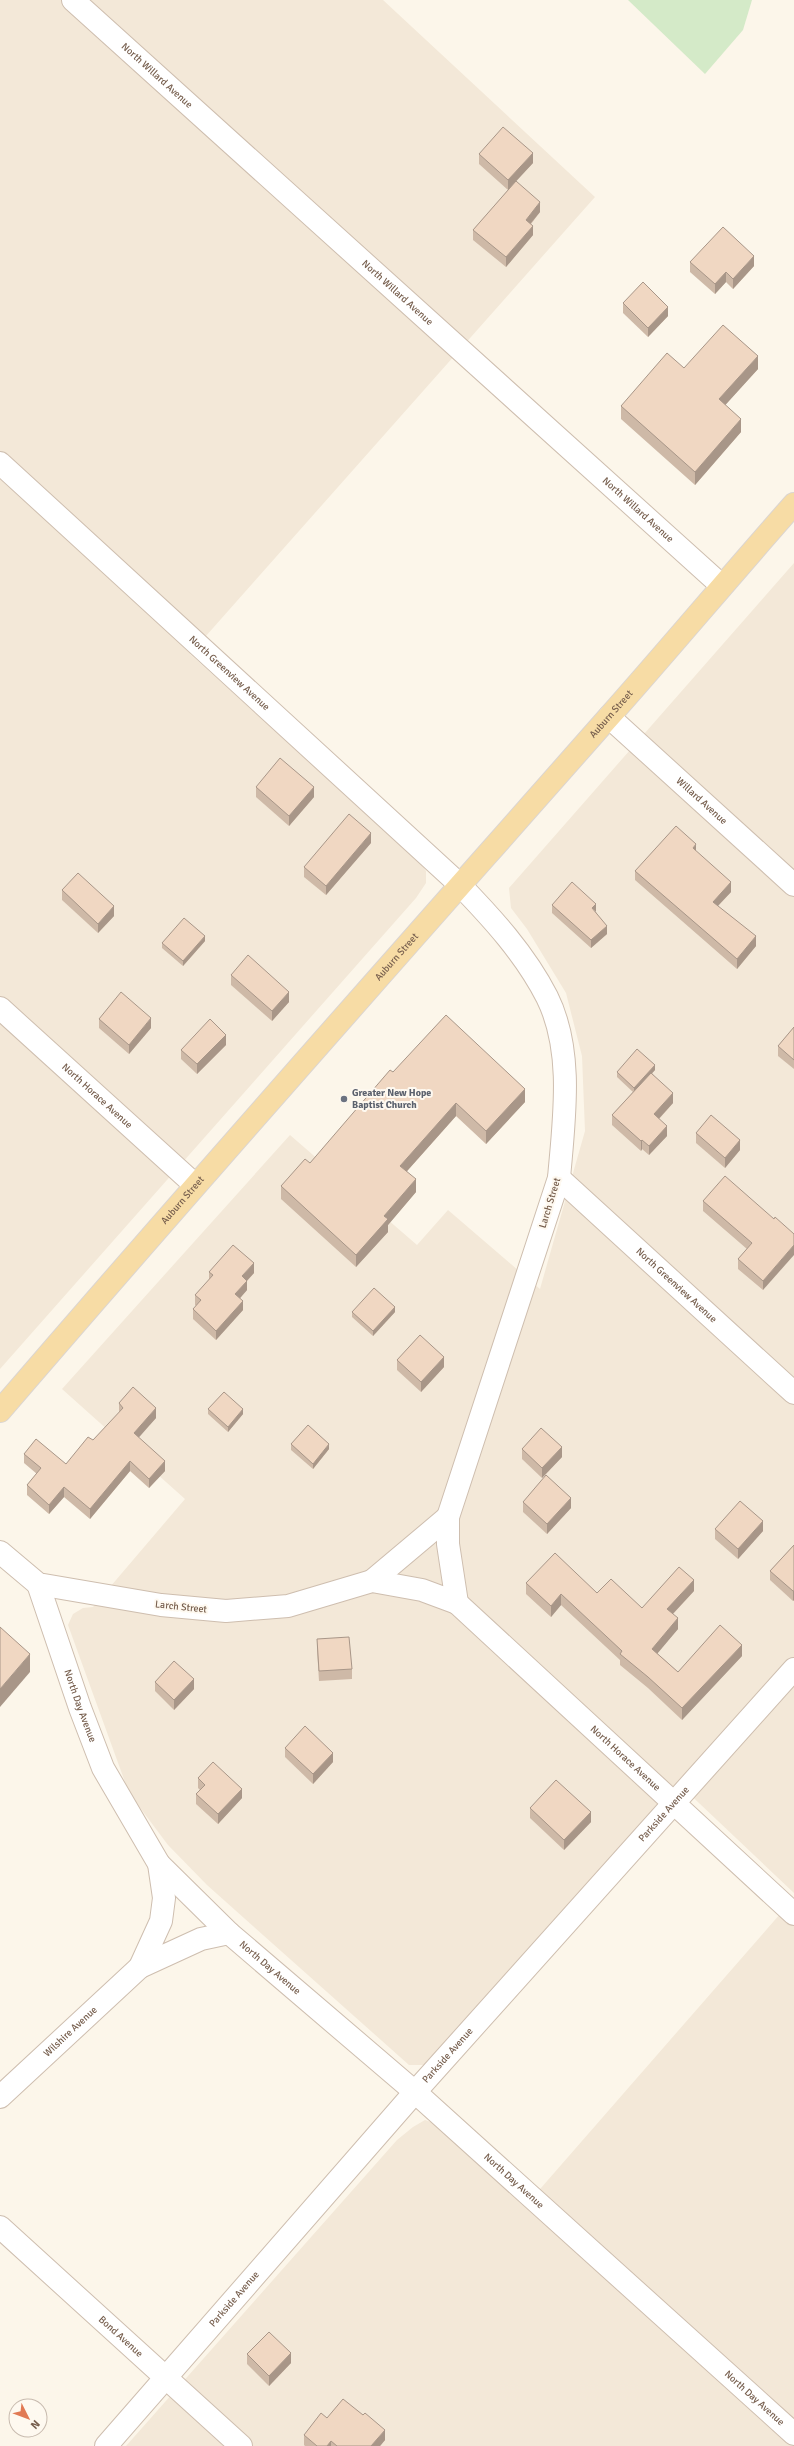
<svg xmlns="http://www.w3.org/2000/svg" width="794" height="2446" viewBox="0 0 794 2446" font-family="Signika,sans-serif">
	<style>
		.residential { fill: #f3e8d8 }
		.green { fill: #d4eac8 }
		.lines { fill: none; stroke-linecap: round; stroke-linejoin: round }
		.minor-casing { stroke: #cebeaf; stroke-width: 24 }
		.major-casing { stroke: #dbd5d1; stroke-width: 24 }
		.minor { stroke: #fff; stroke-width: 22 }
		.major { stroke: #f7dca5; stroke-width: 22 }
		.wall { fill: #ceb9a7 }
		.shaded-wall { fill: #a89688 }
		.building { fill: #f0d7c2; stroke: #a89688 }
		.worship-dot { fill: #6b7280; stroke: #fef9f0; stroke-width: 1.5 }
		.labels { text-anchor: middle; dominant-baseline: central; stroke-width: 4; stroke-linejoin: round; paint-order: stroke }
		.street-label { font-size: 10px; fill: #765e4d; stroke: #fef9f0 }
		.worship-label { font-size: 10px; font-weight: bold; fill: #5b616d; stroke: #fef9f0; text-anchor: start }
	</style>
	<rect width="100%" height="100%" fill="#fcf6ea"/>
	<g class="residential">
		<polygon points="0,0 383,0 595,197 190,654 417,859 426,871 426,883 416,898 0,1369"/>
		<polygon points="794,563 794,1893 681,1786 435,2061 424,2065 409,2065 207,1885 168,1845 129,1793 68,1625 73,1614 83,1608 93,1607 185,1499 62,1389 290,1135 417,1245 448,1210 540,1289 585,1131 582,1056 566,993 527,929 511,908 509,888"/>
		<polygon points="794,1898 794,2446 126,2446 397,2140 413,2127 425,2120 434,2123 527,2204"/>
	</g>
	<polygon class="green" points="628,0 752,0 743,30 705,74"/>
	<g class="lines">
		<defs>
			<g id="minor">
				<path id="s1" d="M73,0L721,585"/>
				<path id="s2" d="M0,463L459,884C492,918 525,954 547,997C574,1051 564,1119 559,1178L448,1517V1544L457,1603L422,1590L372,1581L288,1606L226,1611L161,1605L38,1584L0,1552"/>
				<path id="s3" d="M609,717L794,885"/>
				<path id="s4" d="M0,1008L194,1184"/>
				<path id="s5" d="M559,1178L794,1393"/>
				<polyline points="372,1581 448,1517"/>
				<path id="s6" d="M38,1584L80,1708L103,1768L159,1864L164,1898L161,1921L140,1967L201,1939L229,1933L415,2092L794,2434"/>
				<path id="s7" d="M457,1603L794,1914"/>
				<polyline points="159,1864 229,1933"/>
				<path id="s8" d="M0,2097L140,1967"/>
				<path id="s9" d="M0,2227L241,2446"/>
				<path id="s10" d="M106,2446L415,2092L794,1669"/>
			</g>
			<g id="major">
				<path id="s11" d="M0,1411C200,1178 404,949 607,719C670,648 731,575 794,504"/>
			</g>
		</defs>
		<use href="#minor" class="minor-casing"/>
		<use href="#major" class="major-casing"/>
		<use href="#minor" class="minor"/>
		<use href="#major" class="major"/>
	</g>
	<g class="wall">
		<polygon points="479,154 533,163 516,181 540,212 531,224 533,235 506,267 473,240 473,230 508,190 479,164"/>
		<polygon points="690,262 754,266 733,289 726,282 715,294 690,272"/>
		<polygon points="623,303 668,316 648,337 623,313"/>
		<polygon points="684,368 758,369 725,405 741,432 695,485 621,419 621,406"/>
		<polygon points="256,787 314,797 289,826 256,797"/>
		<polygon points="371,843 326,895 304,877 304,867"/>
		<polygon points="696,852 731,892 718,906 756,946 737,969 635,880 635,871"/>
		<polygon points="62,890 114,916 98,933 62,900"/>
		<polygon points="552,905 596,912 607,934 591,948 552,913"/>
		<polygon points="205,941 183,966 162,948 162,943"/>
		<polygon points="231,975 289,1002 272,1021 231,985"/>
		<polygon points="99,1019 151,1028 129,1054 99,1028"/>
		<polygon points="794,1027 794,1069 778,1056 778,1046"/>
		<polygon points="226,1045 197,1074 181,1059 181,1050"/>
		<polygon points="655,1070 652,1073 673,1103 659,1119 667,1136 649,1155 642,1149 641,1151 612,1125 612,1115 633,1092 617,1077 617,1072"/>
		<polygon points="393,1072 525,1102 486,1144 456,1116 407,1171 416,1192 388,1225 388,1232 356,1267 281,1199 281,1186 310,1163"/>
		<polygon points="696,1133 740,1150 725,1168 696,1143"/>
		<polygon points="703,1201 774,1219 763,1290 738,1269 738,1259 747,1249 703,1211"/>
		<polygon points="209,1272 254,1273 247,1281 247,1290 240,1298 243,1310 216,1340 193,1319 193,1309 196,1306 195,1305 195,1295 209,1280"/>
		<polygon points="352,1312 395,1312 373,1336 352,1317"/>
		<polygon points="397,1360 444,1367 421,1392 397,1370"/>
		<polygon points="119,1403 156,1418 138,1437 165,1471 149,1488 130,1471 90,1519 64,1497 49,1514 27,1495 27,1485 37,1474 24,1463 24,1454 66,1464 93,1440 119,1413"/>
		<polygon points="208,1409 243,1414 228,1432 208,1414"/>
		<polygon points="291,1444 329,1449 313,1469 291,1450"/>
		<polygon points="522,1449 562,1457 542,1478 522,1459"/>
		<polygon points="523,1502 571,1508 547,1534 523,1512"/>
		<polygon points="715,1529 763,1531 738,1559 715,1539"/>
		<polygon points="794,1545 794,1600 793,1601 770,1580 770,1571"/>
		<polygon points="526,1583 597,1593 642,1608 694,1591 673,1614 678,1629 657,1653 678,1672 742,1656 682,1720 648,1688 620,1665 620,1660 561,1605 551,1617 526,1594"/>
		<polygon points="317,1639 352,1669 352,1679 319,1681 317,1649"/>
		<polygon points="155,1682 194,1689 174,1710 155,1691"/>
		<polygon points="285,1748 333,1762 313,1784 285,1757"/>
		<polygon points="198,1778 242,1798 218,1824 196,1804 196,1794 200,1790 198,1788"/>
		<polygon points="530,1808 591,1822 564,1850 530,1818"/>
		<polygon points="247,2354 291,2363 269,2386 247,2364"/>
		<polygon points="327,2418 385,2440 380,2446 305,2446 304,2445 304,2435"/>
	</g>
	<g class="shaded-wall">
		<polygon points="533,153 533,163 508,190 508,180"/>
		<polygon points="540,202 540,212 526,229 526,220"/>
		<polygon points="533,226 533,235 506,267 506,257"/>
		<polygon points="754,256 754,266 733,289 733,279"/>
		<polygon points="726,272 726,282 715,294 715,284"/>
		<polygon points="668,307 668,316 648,337 648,328"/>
		<polygon points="758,356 758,369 719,412 719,399"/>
		<polygon points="741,419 741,432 695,485 695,472"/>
		<polygon points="314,787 314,797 289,826 289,816"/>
		<polygon points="371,833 371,843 326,895 326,886"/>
		<polygon points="696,844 696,854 693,848"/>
		<polygon points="731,882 731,892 713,911 713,902"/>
		<polygon points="596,904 596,912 592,908"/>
		<polygon points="114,906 114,916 98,933 98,924"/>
		<polygon points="607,926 607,934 591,948 591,940"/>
		<polygon points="205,936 205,941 183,966 183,961"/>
		<polygon points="756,936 756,946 737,969 737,959"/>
		<polygon points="289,992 289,1002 272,1021 272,1011"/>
		<polygon points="151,1018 151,1028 129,1054 129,1045"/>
		<polygon points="226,1035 226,1045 197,1074 197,1064"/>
		<polygon points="655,1065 655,1070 634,1093 634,1088"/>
		<polygon points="525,1089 525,1102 486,1144 486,1131"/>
		<polygon points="673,1093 673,1103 654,1124 654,1114"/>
		<polygon points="456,1103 456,1116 400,1179 400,1166"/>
		<polygon points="667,1126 667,1136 649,1155 649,1146"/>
		<polygon points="642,1140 642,1149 641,1151 641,1141"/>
		<polygon points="740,1140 740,1150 725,1168 725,1158"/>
		<polygon points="416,1179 416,1192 388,1225 388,1232 356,1267 356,1255 384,1216"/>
		<polygon points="794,1245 794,1255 763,1290 763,1281"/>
		<polygon points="254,1263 254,1273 242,1286 242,1276"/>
		<polygon points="247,1281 247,1290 235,1304 235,1294"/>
		<polygon points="243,1301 243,1310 216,1340 216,1331"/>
		<polygon points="395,1307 395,1312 373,1336 373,1331"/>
		<polygon points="444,1357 444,1367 421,1392 421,1382"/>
		<polygon points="156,1408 156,1418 134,1443 134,1433"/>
		<polygon points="243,1409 243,1414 228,1432 228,1427"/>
		<polygon points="329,1444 329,1449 313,1469 313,1464"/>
		<polygon points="562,1447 562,1457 542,1478 542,1468"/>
		<polygon points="130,1461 130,1471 90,1519 90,1509"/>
		<polygon points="165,1461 165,1471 149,1488 149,1479"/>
		<polygon points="64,1487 64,1497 49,1514 49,1505"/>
		<polygon points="571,1498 571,1508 547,1534 547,1524"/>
		<polygon points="763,1521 763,1531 738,1559 738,1549"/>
		<polygon points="694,1580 694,1591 667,1620 667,1609"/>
		<polygon points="793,1591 794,1591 794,1600 793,1601"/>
		<polygon points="561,1594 561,1605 551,1617 551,1606"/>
		<polygon points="678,1618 678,1629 652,1660 652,1649"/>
		<polygon points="742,1645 742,1656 682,1720 682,1708"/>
		<polygon points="30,1654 30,1672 0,1707 0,1689"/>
		<polygon points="194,1679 194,1689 174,1710 174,1700"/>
		<polygon points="333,1753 333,1762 313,1784 313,1774"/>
		<polygon points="242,1789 242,1798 218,1824 218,1814"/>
		<polygon points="591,1812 591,1822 564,1850 564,1840"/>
		<polygon points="291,2353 291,2363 269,2386 269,2376"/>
		<polygon points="385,2430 385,2440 380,2446 371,2446"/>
		<polygon points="331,2441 331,2446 327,2446"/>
	</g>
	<g class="building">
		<polygon points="503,127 533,153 508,180 479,154"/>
		<polygon points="516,181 540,202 526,220 533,226 506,257 473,230"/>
		<polygon points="723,227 754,256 733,279 726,272 715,284 690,262"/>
		<polygon points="643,282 668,307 648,328 623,303"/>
		<polygon points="723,325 758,356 719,399 741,419 695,472 621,406 667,353 684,368"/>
		<polygon points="280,758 314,787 289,816 256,787"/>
		<polygon points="349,814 371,833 326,886 304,867"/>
		<polygon points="676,826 696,844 693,848 731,882 713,902 756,936 737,959 635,871"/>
		<polygon points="78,873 114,906 98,924 62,890"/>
		<polygon points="572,882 596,904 592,908 607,926 591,940 552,905"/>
		<polygon points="184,918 205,936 183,961 162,943"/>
		<polygon points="248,955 289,992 272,1011 231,975"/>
		<polygon points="121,992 151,1018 129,1045 99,1019"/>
		<polygon points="446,1015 525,1089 486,1131 456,1103 400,1166 416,1179 384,1216 388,1219 356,1255 281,1186 305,1159 310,1163 390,1070 393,1072"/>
		<polygon points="210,1019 226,1035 197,1064 181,1050"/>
		<polygon points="794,1027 794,1060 778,1046"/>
		<polygon points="637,1049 655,1065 634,1088 617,1072"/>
		<polygon points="651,1073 673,1093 654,1114 667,1126 649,1146 642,1140 641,1141 612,1115"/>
		<polygon points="711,1115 740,1140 725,1158 696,1133"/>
		<polygon points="725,1176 774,1219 775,1217 794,1234 794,1245 763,1281 738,1259 752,1243 703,1201"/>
		<polygon points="233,1245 254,1263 242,1276 247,1281 235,1294 243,1301 216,1331 193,1309 201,1300 195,1295 213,1275 209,1272"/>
		<polygon points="374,1288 395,1307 373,1331 352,1312"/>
		<polygon points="420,1335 444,1357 421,1382 397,1360"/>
		<polygon points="133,1387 156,1408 134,1433 165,1461 149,1479 130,1461 90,1509 64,1487 49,1505 27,1485 41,1468 24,1454 36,1439 66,1464 88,1437 93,1440 123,1408 119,1403"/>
		<polygon points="224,1392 243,1409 228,1427 208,1409"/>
		<polygon points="308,1425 329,1444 313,1464 291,1444"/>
		<polygon points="541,1428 562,1447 542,1468 522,1449"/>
		<polygon points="546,1475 571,1498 547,1524 523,1502"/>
		<polygon points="740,1501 763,1521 738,1549 715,1529"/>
		<polygon points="794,1545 794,1591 793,1591 770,1571"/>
		<polygon points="555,1553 597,1593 611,1579 642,1608 679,1567 694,1580 667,1609 678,1618 652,1649 678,1672 720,1625 742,1645 682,1708 648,1677 620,1654 622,1651 561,1594 551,1606 526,1583"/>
		<polygon points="0,1627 30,1654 0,1689"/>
		<polygon points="349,1637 352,1669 319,1671 317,1639"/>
		<polygon points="174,1661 194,1679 174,1700 155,1682"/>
		<polygon points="305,1726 333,1753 313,1774 285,1748"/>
		<polygon points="213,1762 242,1789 218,1814 196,1794 205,1785 198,1778"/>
		<polygon points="556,1780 591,1812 564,1840 530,1808"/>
		<polygon points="269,2332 291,2353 269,2376 247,2354"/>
		<polygon points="343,2399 363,2415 365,2413 385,2430 371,2446 337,2446 331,2441 327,2446 317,2446 304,2435 321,2413 327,2418"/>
	</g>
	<circle class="worship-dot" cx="344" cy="1099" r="4"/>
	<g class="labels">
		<g class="street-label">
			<text stroke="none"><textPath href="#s1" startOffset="113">North Willard Avenue</textPath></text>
			<text stroke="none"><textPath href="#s1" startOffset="437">North Willard Avenue</textPath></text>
			<text stroke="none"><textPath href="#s1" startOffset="761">North Willard Avenue</textPath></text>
			<text stroke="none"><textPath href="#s2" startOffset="311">North Greenview Avenue</textPath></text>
			<text stroke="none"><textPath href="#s11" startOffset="927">Auburn Street</textPath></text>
			<text stroke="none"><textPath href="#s3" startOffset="125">Willard Avenue</textPath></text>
			<text stroke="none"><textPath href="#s11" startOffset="603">Auburn Street</textPath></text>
			<text stroke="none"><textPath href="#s4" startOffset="131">North Horace Avenue</textPath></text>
			<text stroke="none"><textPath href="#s11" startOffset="279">Auburn Street</textPath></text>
			<text transform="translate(550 1203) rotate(-73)">Larch Street</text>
			<text stroke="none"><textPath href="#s5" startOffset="159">North Greenview Avenue</textPath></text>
			<text transform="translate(181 1607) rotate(6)">Larch Street</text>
			<text stroke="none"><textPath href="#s6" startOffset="129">North Day Avenue</textPath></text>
			<text stroke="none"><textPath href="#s7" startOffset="229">North Horace Avenue</textPath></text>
			<text stroke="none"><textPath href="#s10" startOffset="843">Parkside Avenue</textPath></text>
			<text stroke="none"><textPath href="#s6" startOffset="564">North Day Avenue</textPath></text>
			<text stroke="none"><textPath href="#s8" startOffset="96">Wilshire Avenue</textPath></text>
			<text stroke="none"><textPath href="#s10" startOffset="519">Parkside Avenue</textPath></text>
			<text stroke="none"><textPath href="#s6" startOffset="888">North Day Avenue</textPath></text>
			<text stroke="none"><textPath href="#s10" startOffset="195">Parkside Avenue</textPath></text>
			<text stroke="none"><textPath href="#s9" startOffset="163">Bond Avenue</textPath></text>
			<text stroke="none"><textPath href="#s6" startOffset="1212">North Day Avenue</textPath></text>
		</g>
		<g class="worship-label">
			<text x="352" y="1093">Greater New Hope<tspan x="352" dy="12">Baptist Church</tspan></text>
		</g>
	</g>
	<g transform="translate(28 2418) rotate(132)"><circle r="19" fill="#fef9f0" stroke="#c8bbaf"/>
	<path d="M0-3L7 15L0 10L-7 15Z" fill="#e17a54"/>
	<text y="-6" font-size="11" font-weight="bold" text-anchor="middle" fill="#765e4d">N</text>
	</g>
</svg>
